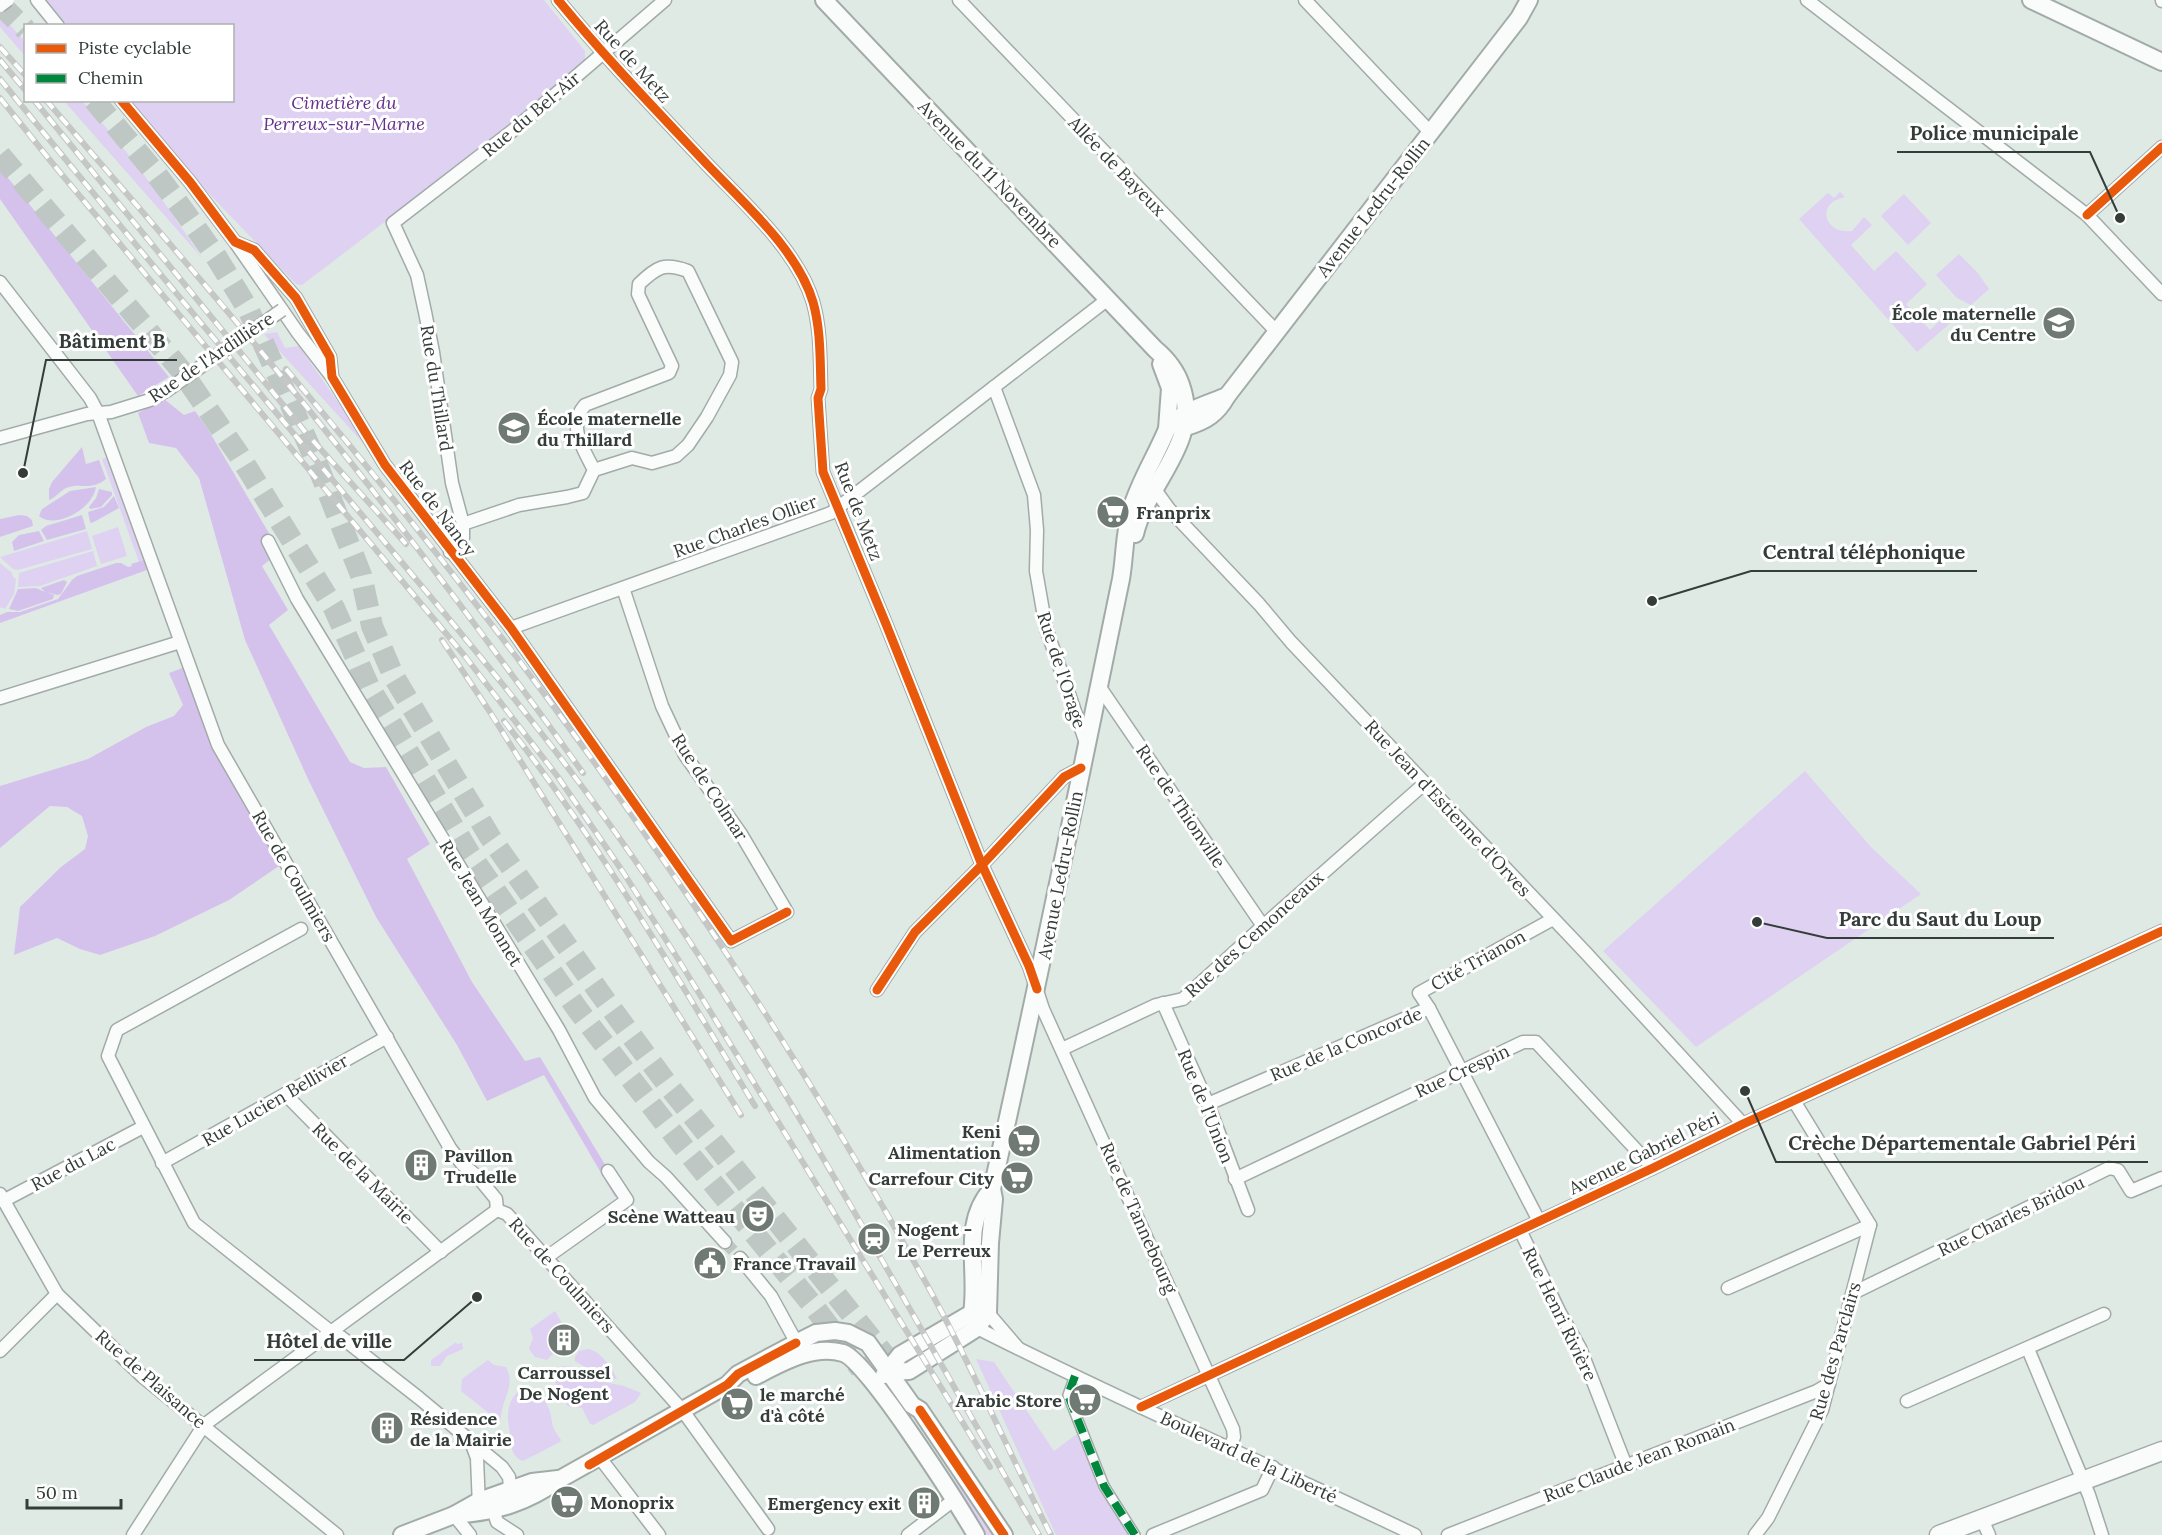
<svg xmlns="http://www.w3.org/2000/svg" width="2162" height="1535" viewBox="0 0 2162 1535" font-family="Lora,serif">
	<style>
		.green { fill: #ded1f1 }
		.forest { fill: #d5c2ec }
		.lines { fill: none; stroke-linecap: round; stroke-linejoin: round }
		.minor-tunnel { stroke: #bec7c3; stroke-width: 12; stroke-dasharray: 12 6; stroke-linecap: butt }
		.motorway-tunnel { stroke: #bec7c3; stroke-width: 22; stroke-dasharray: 22 11; stroke-linecap: butt }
		.pedestrian-casing { stroke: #a2aba7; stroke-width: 12 }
		.minor-casing { stroke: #a2aba7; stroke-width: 15 }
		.tertiary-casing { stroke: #a2aba7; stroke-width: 20 }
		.secondary-casing { stroke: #a2aba7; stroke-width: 21 }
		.pedestrian { stroke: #fafcfb; stroke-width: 9 }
		.minor { stroke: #fafcfb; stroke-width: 12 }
		.tertiary { stroke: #fafcfb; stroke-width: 16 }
		.secondary { stroke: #fafcfb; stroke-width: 18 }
		.rail-casing { stroke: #c4c7c6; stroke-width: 6 }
		.rail { stroke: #fff; stroke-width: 4; stroke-dasharray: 11; stroke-linecap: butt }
		.minor-bridge-casing { stroke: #a2aba7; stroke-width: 15; stroke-linecap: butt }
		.minor-bridge { stroke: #fafcfb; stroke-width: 12 }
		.quiet { stroke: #00873e; stroke-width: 8; stroke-dasharray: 15 8; stroke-linecap: butt }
		.cycleway-casing { stroke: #fff; stroke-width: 13 }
		.cycleway { stroke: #e8590c; stroke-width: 9 }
		.labels { text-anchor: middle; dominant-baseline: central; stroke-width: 6; stroke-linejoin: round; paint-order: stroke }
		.street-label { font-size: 18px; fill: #343d39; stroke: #fff }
		.park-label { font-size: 18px; font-style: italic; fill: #65308b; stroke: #fff }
		.poi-label { font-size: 18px; font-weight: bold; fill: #343d39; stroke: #fff; text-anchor: start }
		.leader { fill: none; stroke: #343d39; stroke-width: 2 }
		.callout-dot { fill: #343d39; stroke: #fff; stroke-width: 2 }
		.callout-label { font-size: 20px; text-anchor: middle; font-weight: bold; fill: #343d39; stroke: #fff; stroke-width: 6; stroke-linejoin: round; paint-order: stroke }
	</style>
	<rect width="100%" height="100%" fill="#e0eae5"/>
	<g class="green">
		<path d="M46,0H544L585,51V61C494,140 398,212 302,285L296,284L193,177L130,101L232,100V26L67,25Z"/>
		<polygon points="3,18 25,41 25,56 0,27 0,20"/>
		<path d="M64,101H82C128,149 165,203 202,258Z"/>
		<path d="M1840,192L1845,197C1814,203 1825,235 1852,231L1864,217L1872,225L1851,245L1874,271L1896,251L1927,284L1906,304L1930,330L1954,308L1963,312L1917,352L1799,219L1828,193L1834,198Z"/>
		<polygon points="1904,194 1931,223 1908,245 1881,216"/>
		<polygon points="1959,254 1977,272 1989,289 1971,305 1957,298 1936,275"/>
		<polygon points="277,332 285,348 299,346 376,457 264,334"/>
		<polygon points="107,457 144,560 139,562 102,459"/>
		<polygon points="118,527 127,556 101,564 92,536"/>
		<polygon points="87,531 92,549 18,570 13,569 0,557"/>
		<polygon points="93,551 97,566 40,586 18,587 19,573"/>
		<polygon points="0,563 12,573 13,577 16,579 14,594 5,609 0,607"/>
		<polygon points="1805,771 1871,847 1921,894 1696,1047 1603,951"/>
		<polygon points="555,1311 564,1326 556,1329 550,1340 555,1352 547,1360 535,1357 529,1349 533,1338 530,1329"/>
		<polygon points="456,1342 457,1344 462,1343 463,1349 447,1356 440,1366 431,1366 431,1360"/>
		<path d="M588,1349C601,1351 612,1368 617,1379L603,1378L575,1361V1357L579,1351Z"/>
		<polygon points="976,1359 994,1362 1054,1451 1077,1434 1101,1489 1129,1535 1056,1535"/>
		<path d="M488,1360L494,1365L506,1367C514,1382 507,1392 503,1406C501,1412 501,1417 500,1422L461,1391L462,1379Z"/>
		<polygon points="562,1366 574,1367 588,1373 599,1381 624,1386 641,1393 635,1402 593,1425 590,1424 582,1408 568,1406 555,1389 557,1373"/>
		<path d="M524,1388C543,1390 550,1406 552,1422C552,1428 558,1435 561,1440L560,1442L523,1461C510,1456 512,1446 510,1434C507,1417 505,1398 524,1388Z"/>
		<polygon points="952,1477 998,1535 987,1535 950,1479"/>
	</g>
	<g class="forest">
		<polygon points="0,168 169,377 138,396 0,199"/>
		<polygon points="164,399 184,415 195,411 209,431 280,552 262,566 288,610 269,625 350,762 364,768 386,767 430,844 407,859 472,982 525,1061 540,1057 621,1191 615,1197 544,1075 487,1101 457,1045 376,917 308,779 245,640 199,478 176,448 149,443 138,413"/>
		<path d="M82,447L86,464L99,460L106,479C91,491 82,483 69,487C61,489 56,498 49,500V489L52,482Z"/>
		<path d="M96,487C93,509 55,530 39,516L42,509L70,491Z"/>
		<polygon points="99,489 112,492 112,495 101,507 90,509 89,507 96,498"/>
		<polygon points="114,496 119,508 92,523 90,522 88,512 104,507"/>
		<polygon points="19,515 27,516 32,520 33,526 0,537 0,519"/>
		<polygon points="82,515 86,529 47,540 41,530 46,526"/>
		<polygon points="39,531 44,541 14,551 12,542 19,535"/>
		<polygon points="144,560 147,570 0,623 0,615 7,612 20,612 58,599 72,580 77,576 116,563 121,563 128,567 132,566 131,564"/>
		<polygon points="64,580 67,582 61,594 57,595 46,592 54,595 53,599 18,611 9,609 18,589 36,588 45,592 41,588"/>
		<polygon points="185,667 214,750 282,864 229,900 155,936 100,955 80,949 57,938 14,955 20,907 61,867 85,849 88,836 82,816 67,807 50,806 0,848 0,786 88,759 146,727 174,716 183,705 169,673"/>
	</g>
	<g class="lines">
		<polyline class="minor-tunnel" points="725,1242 740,1258"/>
		<g class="motorway-tunnel">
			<polyline points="0,4 26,30"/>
			<polyline points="94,100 157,175 186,214 217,258 249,311 315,459 361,575 372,626 394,677 490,837 602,996 667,1084 886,1357"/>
			<polyline points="0,155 180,369 239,455 334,608 369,687 469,853 578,1010 681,1144 815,1308 861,1369"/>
		</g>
		<defs>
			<polyline id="pedestrian" points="1075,1376 1068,1395 1104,1486 1135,1535"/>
			<g id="minor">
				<polyline points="37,0 58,26"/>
				<path d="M558,0C604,56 653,107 702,159C740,200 797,248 813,302C821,330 820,361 821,389L818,398L823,472L886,624L982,865L1029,966L1043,1009L1233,1429L1234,1437L1230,1448"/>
				<polyline points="959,0 1276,331"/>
				<polyline points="1305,0 1431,133"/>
				<polyline points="1807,0 2087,215 2162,294"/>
				<polyline points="2162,0 2162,1"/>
				<polyline points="121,100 190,182 235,242 298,333 332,377 385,465 511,628 731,941 787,912 741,834 685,755 662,706 623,588"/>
				<polyline points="2087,215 2162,147"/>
				<polyline points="237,243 254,250 296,298 330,357 332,376"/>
				<polyline points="0,282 90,398 98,413 218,745 450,1148 462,1164 477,1176 496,1199 497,1210"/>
				<polyline points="994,387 1034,495 1037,530 1036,571 1046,628 1086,743"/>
				<polyline points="0,438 87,414 111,412 150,400 166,391"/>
				<polyline points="1151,484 1169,509 1259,604 1291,642 1586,953 1743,1124"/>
				<path d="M463,524L519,505L567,497L583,493L594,470L632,458L652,463L676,456L688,445L707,417L730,375L732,362L688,271C664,262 657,267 639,284L638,294L672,366L669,373L585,405C567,426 583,448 594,470"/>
				<polyline points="268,541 297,599 559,1030 595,1098 649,1162 666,1177 725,1242"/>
				<polyline points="450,552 463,538 463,524 452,483 433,352 425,312 417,275 393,223 516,128 665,0"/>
				<polyline points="511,628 831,513 1108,299"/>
				<polyline points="1099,686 1263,926"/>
				<polyline points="0,698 180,642"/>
				<polyline points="301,929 117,1030 108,1056 194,1223 330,1331 341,1337 419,1398 502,1467 509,1477 511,1497"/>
				<polyline points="877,990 915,932 982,865 1064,777 1081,768"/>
				<polyline points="1163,1003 1208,1104 1248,1210"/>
				<polyline points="1429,1008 1419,993 1553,919"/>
				<polyline points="1062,1049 1156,1005 1183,999 1263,926 1424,784"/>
				<polyline points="285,1094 441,1252"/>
				<polyline points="1208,1104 1429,1008 1539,1221"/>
				<polyline points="162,1163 387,1037"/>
				<polyline points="1235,1179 1523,1042 1536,1042 1653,1168"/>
				<polyline points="0,1194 57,1294 143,1377 337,1535"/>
				<polyline points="3,1201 143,1127"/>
				<polyline points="497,1210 507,1214 683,1411 768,1529"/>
				<polyline points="1520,1230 1560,1313 1580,1348 1626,1466"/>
				<polyline points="547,1257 627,1200 608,1171"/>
				<polyline points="740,1258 771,1296 800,1349"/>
				<polyline points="1728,1288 1870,1225"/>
				<polyline points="1853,1293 2109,1168 2118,1170 2131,1191 2162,1178"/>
				<polyline points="981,1313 988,1313 1018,1348"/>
				<path d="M974,1321L977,1328C1121,1401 1269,1465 1415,1535"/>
				<polyline points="2028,1349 2089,1495 2102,1535"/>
				<polyline points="0,1351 57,1294"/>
				<polyline points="1907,1401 2104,1314"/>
				<polyline points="1141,1407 1653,1168 1743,1124 2162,931"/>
				<polyline points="471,1442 477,1458 479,1507"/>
				<polyline points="600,1458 659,1535"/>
				<polyline points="491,1503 497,1522 517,1535"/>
				<polyline points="454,1515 470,1535"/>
				<polyline points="1982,1519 1989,1535"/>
				<polyline points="133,1535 204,1425 497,1210"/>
				<polyline points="908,1535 955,1499"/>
				<polyline points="1153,1535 1262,1490 1273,1467"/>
				<polyline points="1448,1535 1817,1391 1829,1384"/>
				<polyline points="1755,1535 1768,1518 1822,1410 1870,1225 1794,1101"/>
			</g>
			<g id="tertiary">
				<path d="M824,0L1155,349C1167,359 1176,370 1181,385C1202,443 1147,482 1135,534"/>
				<polyline points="2031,0 2162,62"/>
				<polyline points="1161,364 1170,388 1167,429"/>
				<path d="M1179,423L1186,427C1206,421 1217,414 1227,396L1519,18L1529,0"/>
				<path d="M888,1372L909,1371L977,1328L988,1313L990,1243L994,1199L992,1189C1038,986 1079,783 1121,579C1125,556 1124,533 1131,510C1139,482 1156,456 1167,429C1183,410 1205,405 1227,396"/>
				<path d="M884,1375L900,1355L972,1313C979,1271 960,1224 992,1189"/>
				<path d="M756,1376C781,1363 814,1344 843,1353C867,1360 959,1506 976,1535"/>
				<path d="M454,1515C497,1512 526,1503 562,1478L727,1385L738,1374L796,1343L816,1333L835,1331L848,1333L868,1343L912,1405L920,1410L1004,1535"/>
				<polyline points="402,1535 454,1515 479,1501 532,1482 558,1479"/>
			</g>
			<polyline id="secondary" points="1939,1535 2162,1451"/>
		</defs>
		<use href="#pedestrian" class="pedestrian-casing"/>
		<use href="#minor" class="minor-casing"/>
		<use href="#tertiary" class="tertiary-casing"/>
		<use href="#secondary" class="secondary-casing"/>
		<use href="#pedestrian" class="pedestrian"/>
		<use href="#minor" class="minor"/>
		<use href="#tertiary" class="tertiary"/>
		<use href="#secondary" class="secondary"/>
		<defs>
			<g id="rail">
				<polyline points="0,47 26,76"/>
				<polyline points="0,60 26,91"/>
				<path d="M0,79C117,224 237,366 357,509C440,608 524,706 600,811C766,1040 897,1291 1039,1535"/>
				<polyline points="0,98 53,164 464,655 558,777 623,872 678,959 990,1467"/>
				<polyline points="34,100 307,434 406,544"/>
				<path d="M46,100C136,205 227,308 313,415C407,532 496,651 583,773"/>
				<path d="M286,369C526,653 746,957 926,1283C972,1365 1008,1452 1051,1535"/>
				<polyline points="442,640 490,712 741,1115"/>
				<path d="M504,721C599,841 676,976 755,1106"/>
			</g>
		</defs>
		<use href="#rail" class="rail-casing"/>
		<use href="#rail" class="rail"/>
		<defs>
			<g id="minor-bridge">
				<polyline points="0,6 8,0"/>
				<polyline points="166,391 282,310"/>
			</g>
		</defs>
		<use href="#minor-bridge" class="minor-bridge-casing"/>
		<use href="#minor-bridge" class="minor-bridge"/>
		<polyline class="quiet" points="1075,1376 1068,1395 1104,1486 1135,1535"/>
		<defs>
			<g id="cycleway">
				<path d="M558,0C604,56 653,107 702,159C740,200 797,248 813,302C821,330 820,361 821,389L818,398L823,472L886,624L982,865L1029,966L1037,989"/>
				<polyline points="121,100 190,182 235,242 254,250 296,298 330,357 332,377 385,465 511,628 731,941 787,912"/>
				<polyline points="2087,215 2162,147"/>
				<polyline points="877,990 915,932 982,865 1064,777 1081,768"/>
				<polyline points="1141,1407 1653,1168 1743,1124 2162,931"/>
				<polyline points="920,1410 1004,1535"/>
				<polyline points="589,1465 727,1385 738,1374 796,1343"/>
			</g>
		</defs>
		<use href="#cycleway" class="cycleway-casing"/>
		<use href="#cycleway" class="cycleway"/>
	</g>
	<defs>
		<symbol id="school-disc" viewBox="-11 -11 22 22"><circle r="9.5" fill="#707a75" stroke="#fff"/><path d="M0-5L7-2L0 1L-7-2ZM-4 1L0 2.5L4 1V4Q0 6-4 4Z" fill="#fff"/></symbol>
		<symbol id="supermarket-disc" viewBox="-11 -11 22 22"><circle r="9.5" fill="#707a75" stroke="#fff"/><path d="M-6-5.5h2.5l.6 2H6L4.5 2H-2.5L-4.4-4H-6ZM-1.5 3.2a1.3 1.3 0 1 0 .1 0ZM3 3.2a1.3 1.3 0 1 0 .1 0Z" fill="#fff"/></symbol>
		<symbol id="building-disc" viewBox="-11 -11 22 22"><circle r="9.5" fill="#707a75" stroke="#fff"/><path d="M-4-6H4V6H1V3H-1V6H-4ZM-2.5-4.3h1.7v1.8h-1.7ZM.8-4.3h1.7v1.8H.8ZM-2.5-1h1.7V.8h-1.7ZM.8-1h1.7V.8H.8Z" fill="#fff"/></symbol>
		<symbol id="theatre-disc" viewBox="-11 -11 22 22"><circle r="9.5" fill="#707a75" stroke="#fff"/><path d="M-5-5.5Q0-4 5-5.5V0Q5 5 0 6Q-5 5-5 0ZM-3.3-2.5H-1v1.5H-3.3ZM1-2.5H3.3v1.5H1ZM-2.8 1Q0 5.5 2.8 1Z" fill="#fff"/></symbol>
		<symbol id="station-disc" viewBox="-11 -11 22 22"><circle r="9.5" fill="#707a75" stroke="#fff"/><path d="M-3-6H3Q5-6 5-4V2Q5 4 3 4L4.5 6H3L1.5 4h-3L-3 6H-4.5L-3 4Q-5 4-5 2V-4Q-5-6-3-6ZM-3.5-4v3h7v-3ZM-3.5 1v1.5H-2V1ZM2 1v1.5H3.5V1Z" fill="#fff"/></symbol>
		<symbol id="civic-disc" viewBox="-11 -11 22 22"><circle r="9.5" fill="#707a75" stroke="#fff"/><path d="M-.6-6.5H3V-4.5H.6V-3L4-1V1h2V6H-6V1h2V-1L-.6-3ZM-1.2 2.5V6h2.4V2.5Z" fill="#fff"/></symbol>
	</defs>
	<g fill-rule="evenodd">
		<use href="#school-disc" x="2040" y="304" width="38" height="38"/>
		<use href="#school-disc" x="495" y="409" width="38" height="38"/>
		<use href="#supermarket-disc" x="1094" y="493" width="38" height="38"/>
		<use href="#supermarket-disc" x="1005" y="1122" width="38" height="38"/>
		<use href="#building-disc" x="402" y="1146" width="38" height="38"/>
		<use href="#supermarket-disc" x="998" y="1159" width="38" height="38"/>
		<use href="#theatre-disc" x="739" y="1197" width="38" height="38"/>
		<use href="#station-disc" x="855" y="1220" width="38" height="38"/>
		<use href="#civic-disc" x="691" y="1244" width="38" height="38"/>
		<use href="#building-disc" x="545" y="1321" width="38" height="38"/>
		<use href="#supermarket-disc" x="1066" y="1381" width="38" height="38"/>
		<use href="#supermarket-disc" x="718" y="1385" width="38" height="38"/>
		<use href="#building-disc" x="368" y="1409" width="38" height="38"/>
		<use href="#supermarket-disc" x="548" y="1483" width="38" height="38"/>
		<use href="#building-disc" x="905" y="1484" width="38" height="38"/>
	</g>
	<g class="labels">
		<g class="street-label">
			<text transform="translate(633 61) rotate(48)">Rue de Metz</text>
			<text transform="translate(531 114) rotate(-40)">Rue du Bel-Air</text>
			<text transform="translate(1117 166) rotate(46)">Allée de Bayeux</text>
			<text transform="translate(990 174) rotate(46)">Avenue du 11 Novembre</text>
			<text transform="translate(1373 207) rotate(-52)">Avenue Ledru-Rollin</text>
			<text transform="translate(211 357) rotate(-34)">Rue de l'Ardillière</text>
			<text transform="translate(437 388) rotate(81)">Rue du Thillard</text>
			<text transform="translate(438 508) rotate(53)">Rue de Nancy</text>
			<text transform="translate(859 511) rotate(69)">Rue de Metz</text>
			<text transform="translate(745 526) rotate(-20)">Rue Charles Ollier</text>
			<text transform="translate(1062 670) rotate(72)">Rue de l'Orage</text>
			<text transform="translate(710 787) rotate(57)">Rue de Colmar</text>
			<text transform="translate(1181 806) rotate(56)">Rue de Thionville</text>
			<text transform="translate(1448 808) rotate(47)">Rue Jean d'Estienne d'Orves</text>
			<text transform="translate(1060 875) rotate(-79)">Avenue Ledru-Rollin</text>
			<text transform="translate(294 876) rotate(60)">Rue de Coulmiers</text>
			<text transform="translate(481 903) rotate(59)">Rue Jean Monnet</text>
			<text transform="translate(1254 934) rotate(-42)">Rue des Cemonceaux</text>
			<text transform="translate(1478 960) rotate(-29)">Cité Trianon</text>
			<text transform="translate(1346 1044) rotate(-23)">Rue de la Concorde</text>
			<text transform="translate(1462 1071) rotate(-25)">Rue Crespin</text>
			<text transform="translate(275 1100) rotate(-30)">Rue Lucien Bellivier</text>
			<text transform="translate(1206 1106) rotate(68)">Rue de l'Union</text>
			<text transform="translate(1644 1153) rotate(-26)">Avenue Gabriel Péri</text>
			<text transform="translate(73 1164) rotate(-28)">Rue du Lac</text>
			<text transform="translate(363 1173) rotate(45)">Rue de la Mairie</text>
			<text transform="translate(2011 1216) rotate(-26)">Rue Charles Bridou</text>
			<text transform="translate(1139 1218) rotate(66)">Rue de Tannebourg</text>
			<text transform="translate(562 1275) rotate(48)">Rue de Coulmiers</text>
			<text transform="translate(1560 1314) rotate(64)">Rue Henri Rivière</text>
			<text transform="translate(1835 1351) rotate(-74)">Rue des Parclairs</text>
			<text transform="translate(151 1379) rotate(41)">Rue de Plaisance</text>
			<text transform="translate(1249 1457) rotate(25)">Boulevard de la Liberté</text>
			<text transform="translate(1639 1460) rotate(-21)">Rue Claude Jean Romain</text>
		</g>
		<g class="park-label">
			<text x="344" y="102">Cimetière du<tspan x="344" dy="21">Perreux-sur-Marne</tspan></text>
		</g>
		<g class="poi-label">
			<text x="2036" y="313" text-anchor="end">École maternelle<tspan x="2036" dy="21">du Centre</tspan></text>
			<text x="537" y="418">École maternelle<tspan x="537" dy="21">du Thillard</tspan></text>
			<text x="1136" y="512">Franprix</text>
			<text x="1001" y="1131" text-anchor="end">Keni<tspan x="1001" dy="21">Alimentation</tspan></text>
			<text x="444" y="1155">Pavillon<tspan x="444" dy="21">Trudelle</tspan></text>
			<text x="994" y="1178" text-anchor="end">Carrefour City</text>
			<text x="735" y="1216" text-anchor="end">Scène Watteau</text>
			<text x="897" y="1229">Nogent -<tspan x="897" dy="21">Le Perreux</tspan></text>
			<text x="733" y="1263">France Travail</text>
			<text x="564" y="1372" text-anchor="middle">Carroussel<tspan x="564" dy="21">De Nogent</tspan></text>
			<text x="760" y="1394">le marché<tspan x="760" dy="21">d'à côté</tspan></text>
			<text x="1062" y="1400" text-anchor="end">Arabic Store</text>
			<text x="410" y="1418">Résidence<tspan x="410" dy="21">de la Mairie</tspan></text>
			<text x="590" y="1502">Monoprix</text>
			<text x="901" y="1503" text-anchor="end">Emergency exit</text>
		</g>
	</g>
	<path class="leader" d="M2120 218L2090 152H1897M23 473L46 360H177M1652 601L1751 571H1977M1757 922L1827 938H2054M1745 1091L1776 1162H2148M477 1297L404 1360H254"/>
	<g class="callout-dot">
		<circle cx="2120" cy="218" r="6"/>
		<circle cx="23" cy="473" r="6"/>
		<circle cx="1652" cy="601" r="6"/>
		<circle cx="1757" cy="922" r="6"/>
		<circle cx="1745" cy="1091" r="6"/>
		<circle cx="477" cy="1297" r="6"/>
	</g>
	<g class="callout-label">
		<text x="1994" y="140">Police municipale</text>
		<text x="112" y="348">Bâtiment B</text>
		<text x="1864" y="559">Central téléphonique</text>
		<text x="1940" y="926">Parc du Saut du Loup</text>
		<text x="1962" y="1150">Crèche Départementale Gabriel Péri</text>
		<text x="329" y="1348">Hôtel de ville</text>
	</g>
	<rect x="24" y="24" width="210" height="78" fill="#ffffff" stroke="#aeb1b0" stroke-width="1.5"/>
	<rect x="36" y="44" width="30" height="9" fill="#e8590c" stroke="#aeb1b0" stroke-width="1.5"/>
	<text x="78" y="54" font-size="18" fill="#343d39">Piste cyclable</text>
	<rect x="36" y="74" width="30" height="9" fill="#00873e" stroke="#aeb1b0" stroke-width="1.5"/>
	<text x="78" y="84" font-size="18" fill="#343d39">Chemin</text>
	<path d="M27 1499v9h94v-9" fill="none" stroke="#343d39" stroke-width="3"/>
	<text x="36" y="1499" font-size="18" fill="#343d39" stroke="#ffffff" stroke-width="4.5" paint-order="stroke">50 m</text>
</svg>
